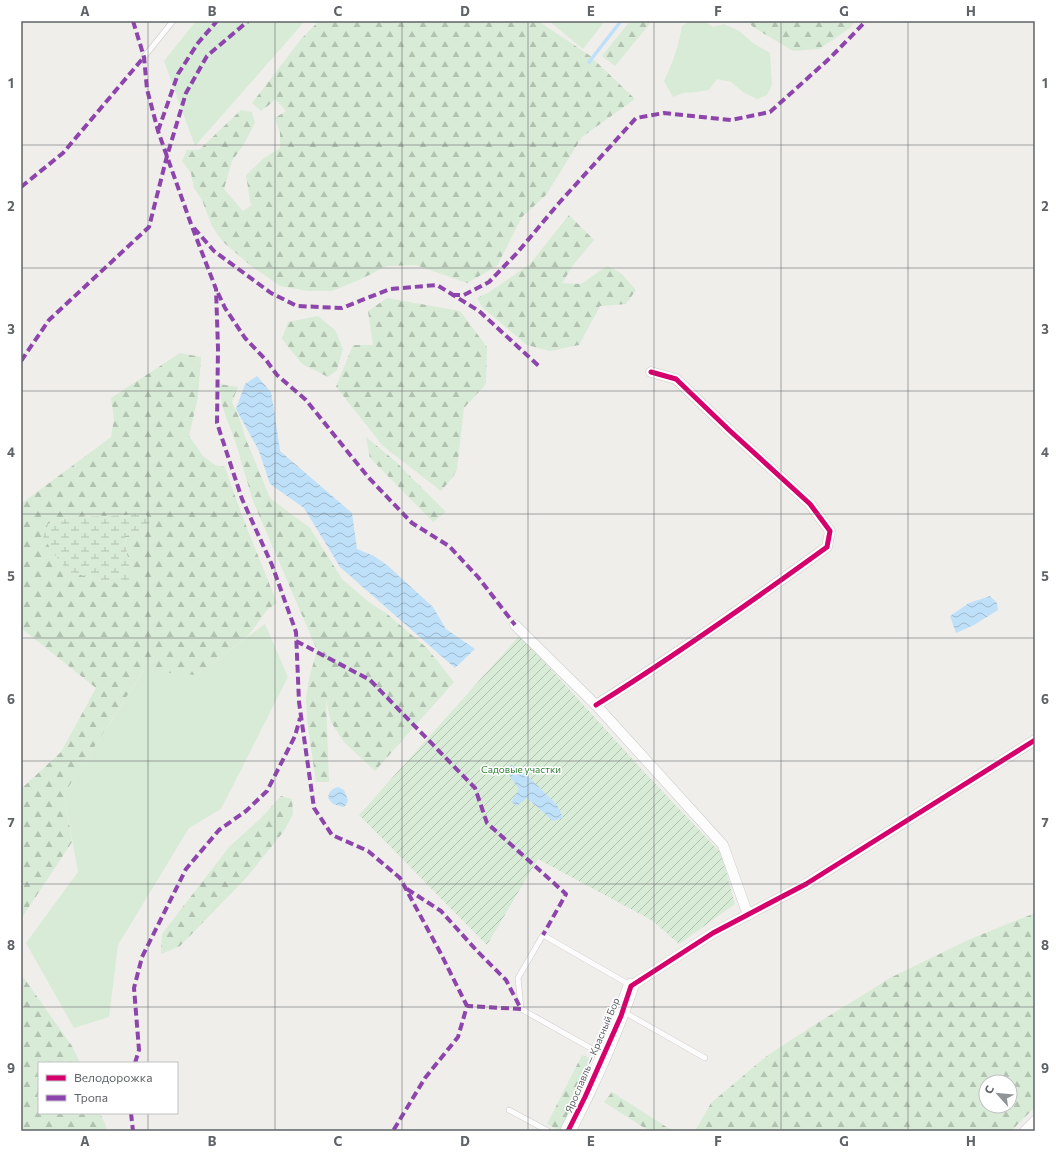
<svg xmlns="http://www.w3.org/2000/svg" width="1056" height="1152" viewBox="0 0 1056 1152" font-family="Commissioner,sans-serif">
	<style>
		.grass { fill: #d8ebd6 }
		.forest { fill: url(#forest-firs); fill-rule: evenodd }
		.wetland { fill: url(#wetland-marsh) }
		.garden { fill: url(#garden-furrows) }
		.water { fill: url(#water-waves) }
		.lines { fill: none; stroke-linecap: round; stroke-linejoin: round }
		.stream { stroke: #bfe0f9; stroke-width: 3.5 }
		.lane-casing { stroke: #cbcccc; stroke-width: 6 }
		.street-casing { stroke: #cbcccc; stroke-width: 11 }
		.secondary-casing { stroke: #cacacb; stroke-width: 16 }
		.lane { stroke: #fdfcfc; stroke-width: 5 }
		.street { stroke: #fdfcfc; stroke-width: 10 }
		.secondary { stroke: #fdfcfc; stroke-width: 15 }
		.quiet { stroke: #8e44ad; stroke-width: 4; stroke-dasharray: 8 4; stroke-linecap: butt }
		.cycleway-casing { stroke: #fff; stroke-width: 8 }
		.cycleway { stroke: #d6006c; stroke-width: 5 }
		.grid { fill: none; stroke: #5f6368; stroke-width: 1; stroke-opacity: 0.55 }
		.labels { text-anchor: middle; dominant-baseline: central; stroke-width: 3; stroke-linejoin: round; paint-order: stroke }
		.park-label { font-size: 10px; fill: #348238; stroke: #fff }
		.street-label { font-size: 10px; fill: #5f6368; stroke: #fff }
		.neatline { fill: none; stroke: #5f6368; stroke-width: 1.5 }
		.grid-label { font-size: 13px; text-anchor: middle; font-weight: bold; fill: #5f6368 }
	</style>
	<defs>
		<pattern id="forest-firs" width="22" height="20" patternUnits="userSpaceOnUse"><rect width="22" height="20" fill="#d8ebd6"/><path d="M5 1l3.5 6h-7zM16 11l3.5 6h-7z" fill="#b2c2b1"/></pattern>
		<pattern id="wetland-marsh" width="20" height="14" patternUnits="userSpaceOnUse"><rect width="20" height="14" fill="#d8ebd6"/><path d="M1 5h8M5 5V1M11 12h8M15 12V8" fill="none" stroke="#b2c2b1"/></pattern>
		<pattern id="garden-furrows" width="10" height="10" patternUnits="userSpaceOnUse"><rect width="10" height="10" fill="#d8ebd6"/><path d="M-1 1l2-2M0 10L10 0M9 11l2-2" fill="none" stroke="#b2c2b1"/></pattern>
		<pattern id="water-waves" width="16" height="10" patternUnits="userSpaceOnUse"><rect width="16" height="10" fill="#bfe0f9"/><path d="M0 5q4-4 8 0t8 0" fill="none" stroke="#9eb9cd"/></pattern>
	</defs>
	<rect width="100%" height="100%" fill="#efeeea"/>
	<g class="grass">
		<polygon points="196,21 305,21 195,146 164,61"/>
		<polygon points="549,21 605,21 583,49"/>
		<path d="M690,21H705L713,27L724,24L739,31L753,43L770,53L772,85L767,95L757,99L744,93L731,82L717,79L709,90L696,92L683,93L673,97L664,81C673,62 678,48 682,26Z"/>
		<polygon points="265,624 288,677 221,809 189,828 118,945 109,1017 74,1028 26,943 78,872 64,794 146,667 196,675"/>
	</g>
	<g class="forest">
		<polygon points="319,21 538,21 589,55 635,99 582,137 546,195 522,217 497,266 467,283 416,265 387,266 359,280 332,291 308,291 280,286 250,265 222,241 212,226 202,200 194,188 191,173 182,161 187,150 199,150 241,110 252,112 255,123 244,144 232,161 224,189 243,211 251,206 246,175 263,159 280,148 280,133 275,118 286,111 275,99 269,105 261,111 252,103 302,38"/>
		<polygon points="630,21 652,21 615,66 602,56"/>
		<polygon points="747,21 856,21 850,28 819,49 793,51 753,27"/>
		<polygon points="569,215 594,240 574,264 562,283 581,284 607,266 621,273 636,290 626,304 600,306 579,345 550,351 527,345 482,307 477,298 488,293 530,264"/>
		<polygon points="387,298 460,311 487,347 486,384 464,408 457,469 453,477 441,491 383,446 336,387 353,345 373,345 368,311"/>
		<polygon points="318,316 335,330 343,349 337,370 328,377 302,364 282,339 288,322"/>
		<path d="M180,353L201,357L198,397L189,436L203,456L215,465L225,467C240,513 259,558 277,603L268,609L247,637L196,675L143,671L64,794L72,842L23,916H21V789L61,752L96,688L21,628V504L111,437L114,419L111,398ZM144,513L146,531L125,536L127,555L132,566L118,584L69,572L48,524C55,522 62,519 69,518C94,515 119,517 144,513Z"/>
		<polygon points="219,384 238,387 232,402 240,420 245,437 270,498 310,528 342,579 370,603 386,613 427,648 454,682 375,771 344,742 331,722 326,700 329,782 316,782 307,720 306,698 309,679 317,650 253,501 234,437 227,420 222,405"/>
		<polygon points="366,437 395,461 446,512 433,522 370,458"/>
		<polygon points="281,796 292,799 293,814 284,831 247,877 180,946 161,954 162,934 229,847 261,818"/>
		<path d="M1035,913V1107L1011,1131H695L711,1103L768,1055L819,1022L892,977L968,940ZM986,1082H1010V1106H986Z"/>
		<polygon points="21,974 72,1046 80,1063 39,1063 39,1113 100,1113 106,1126 107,1131 21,1131"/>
		<polygon points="582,1055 595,1061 561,1131 547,1124"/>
		<polygon points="612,1092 668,1128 679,1131 649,1131 604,1102"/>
	</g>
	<path class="wetland" d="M144,513L155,525L146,531L125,536L127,555L132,566L128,584H118L69,572L54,554L43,537L48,524C55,522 62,520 69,518C94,515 119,517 144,513Z"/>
	<polygon class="garden" points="520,635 645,773 721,853 735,904 679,944 653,921 538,859 487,945 359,815"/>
	<g class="water">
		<polygon points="257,376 271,392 275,416 280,451 352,513 357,549 374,556 387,565 433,607 446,629 475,649 455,668 340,567 304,508 270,484 259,451 236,409 245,384"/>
		<polygon points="990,596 997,603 998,610 974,625 956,633 950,616 969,603"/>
		<polygon points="511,765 522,770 557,805 563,818 553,821 527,798 517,806 511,802 519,789 507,772"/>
		<path d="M338,787L344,790L348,800L346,805L343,807L333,804L328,798C329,792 331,789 338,787Z"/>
	</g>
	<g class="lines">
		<polyline class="stream" points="589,62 621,21"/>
		<defs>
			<g id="lane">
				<polyline points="144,57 173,21"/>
				<polyline points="624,1012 705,1058"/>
				<polyline points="603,1055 521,1009 518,978 543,935 630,985"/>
				<polyline points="509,1110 548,1131"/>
			</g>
			<g id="street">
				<polyline points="515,625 596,705 723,845 748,915"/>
				<path d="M596,705C675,656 751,602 827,547L830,531L810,504L729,430L676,379L651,372"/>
				<polyline points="631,986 713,933 806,884 1035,740"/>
				<polyline points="1025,1131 1035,1121"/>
			</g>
			<path id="secondary" d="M568,1131C592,1084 614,1036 631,986"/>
		</defs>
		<use href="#lane" class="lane-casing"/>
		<use href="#street" class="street-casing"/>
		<use href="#secondary" class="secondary-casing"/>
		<use href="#lane" class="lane"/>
		<use href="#street" class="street"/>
		<use href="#secondary" class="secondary"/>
		<g class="quiet">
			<polyline points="133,21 144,57 147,89 158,131 191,224 216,289 218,348 217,423 242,499 272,565 296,632 299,702 314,808 332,835 368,851 400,878 440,952 467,1006 458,1037 425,1078 393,1131"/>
			<polyline points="158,131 178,74 198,43 217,21"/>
			<polyline points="21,187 63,153 144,57"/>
			<polyline points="194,228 214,251 271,293 297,306 342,308 390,289 437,285 479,311 541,368"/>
			<polyline points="218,293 225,308 245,338 266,360 277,375 306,400 368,477 412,523 449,546 478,577 515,625"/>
			<polyline points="452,295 464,295 489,282 517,253 559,203 636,118 664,113 731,120 770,112 830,58 866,21"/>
			<polyline points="21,361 49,320 149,227 167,156 186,93 207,56 248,21"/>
			<polyline points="296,641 370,680 475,788 487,823 566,894 543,935"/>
			<polyline points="407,889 441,911 477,951 506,980 521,1009 467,1006"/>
			<polyline points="135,1063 139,1050 134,988 142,957 186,869 219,830 246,811 267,791 295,736 300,718"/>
			<polyline points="131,1113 133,1131"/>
		</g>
		<defs>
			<g id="cycleway">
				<path d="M596,705C675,656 751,602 827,547L830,531L810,504L729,430L676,379L651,372"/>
				<polyline points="568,1131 585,1097 621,1016 631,986 713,933 806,884 1035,740"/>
			</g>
		</defs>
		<use href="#cycleway" class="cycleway-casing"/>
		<use href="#cycleway" class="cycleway"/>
	</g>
	<path class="grid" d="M148,21V1063M275,21V1131M402,21V1131M528,21V1131M654,21V1131M781,21V1131M908,21V1131M21,145H1035M21,268H1035M21,391H1035M21,514H1035M21,638H1035M21,761H1035M21,884H1035M21,1007H1035M148,1113V1131"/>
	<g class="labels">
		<g class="park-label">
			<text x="521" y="769">Садовые участки</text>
		</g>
		<g class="street-label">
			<text transform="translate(592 1055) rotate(-67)">Ярославль — Красный Бор</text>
		</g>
	</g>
	<rect width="1056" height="1152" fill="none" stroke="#ffffff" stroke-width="44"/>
	<rect x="38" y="1062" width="140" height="52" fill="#ffffff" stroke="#bfc1c3"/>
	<rect x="46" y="1075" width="20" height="6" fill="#d6006c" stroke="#bfc1c3"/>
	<text x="74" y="1082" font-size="12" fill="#5f6368">Велодорожка</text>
	<rect x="46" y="1095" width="20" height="6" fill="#8e44ad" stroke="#bfc1c3"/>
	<text x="74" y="1102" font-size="12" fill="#5f6368">Тропа</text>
	<g transform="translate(998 1094) rotate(297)"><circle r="19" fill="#ffffff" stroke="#bfc1c3"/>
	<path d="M0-3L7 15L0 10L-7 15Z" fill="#919496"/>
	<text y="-6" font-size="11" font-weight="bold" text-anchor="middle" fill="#5f6368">С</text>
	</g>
	<rect x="22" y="22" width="1012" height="1108" class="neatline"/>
	<g class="grid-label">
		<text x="85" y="16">A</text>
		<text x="212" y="16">B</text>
		<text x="338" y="16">C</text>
		<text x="465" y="16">D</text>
		<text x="591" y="16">E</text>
		<text x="718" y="16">F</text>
		<text x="844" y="16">G</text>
		<text x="971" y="16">H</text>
		<text x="11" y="88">1</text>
		<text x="1045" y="88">1</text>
		<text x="11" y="211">2</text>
		<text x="1045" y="211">2</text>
		<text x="11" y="334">3</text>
		<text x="1045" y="334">3</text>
		<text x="11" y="457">4</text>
		<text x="1045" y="457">4</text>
		<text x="11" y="581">5</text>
		<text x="1045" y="581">5</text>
		<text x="11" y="704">6</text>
		<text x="1045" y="704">6</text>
		<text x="11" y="827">7</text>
		<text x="1045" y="827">7</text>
		<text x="11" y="950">8</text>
		<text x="1045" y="950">8</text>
		<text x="11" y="1073">9</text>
		<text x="1045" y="1073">9</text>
		<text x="85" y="1146">A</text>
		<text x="212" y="1146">B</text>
		<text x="338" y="1146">C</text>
		<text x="465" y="1146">D</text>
		<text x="591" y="1146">E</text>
		<text x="718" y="1146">F</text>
		<text x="844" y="1146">G</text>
		<text x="971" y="1146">H</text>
	</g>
</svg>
